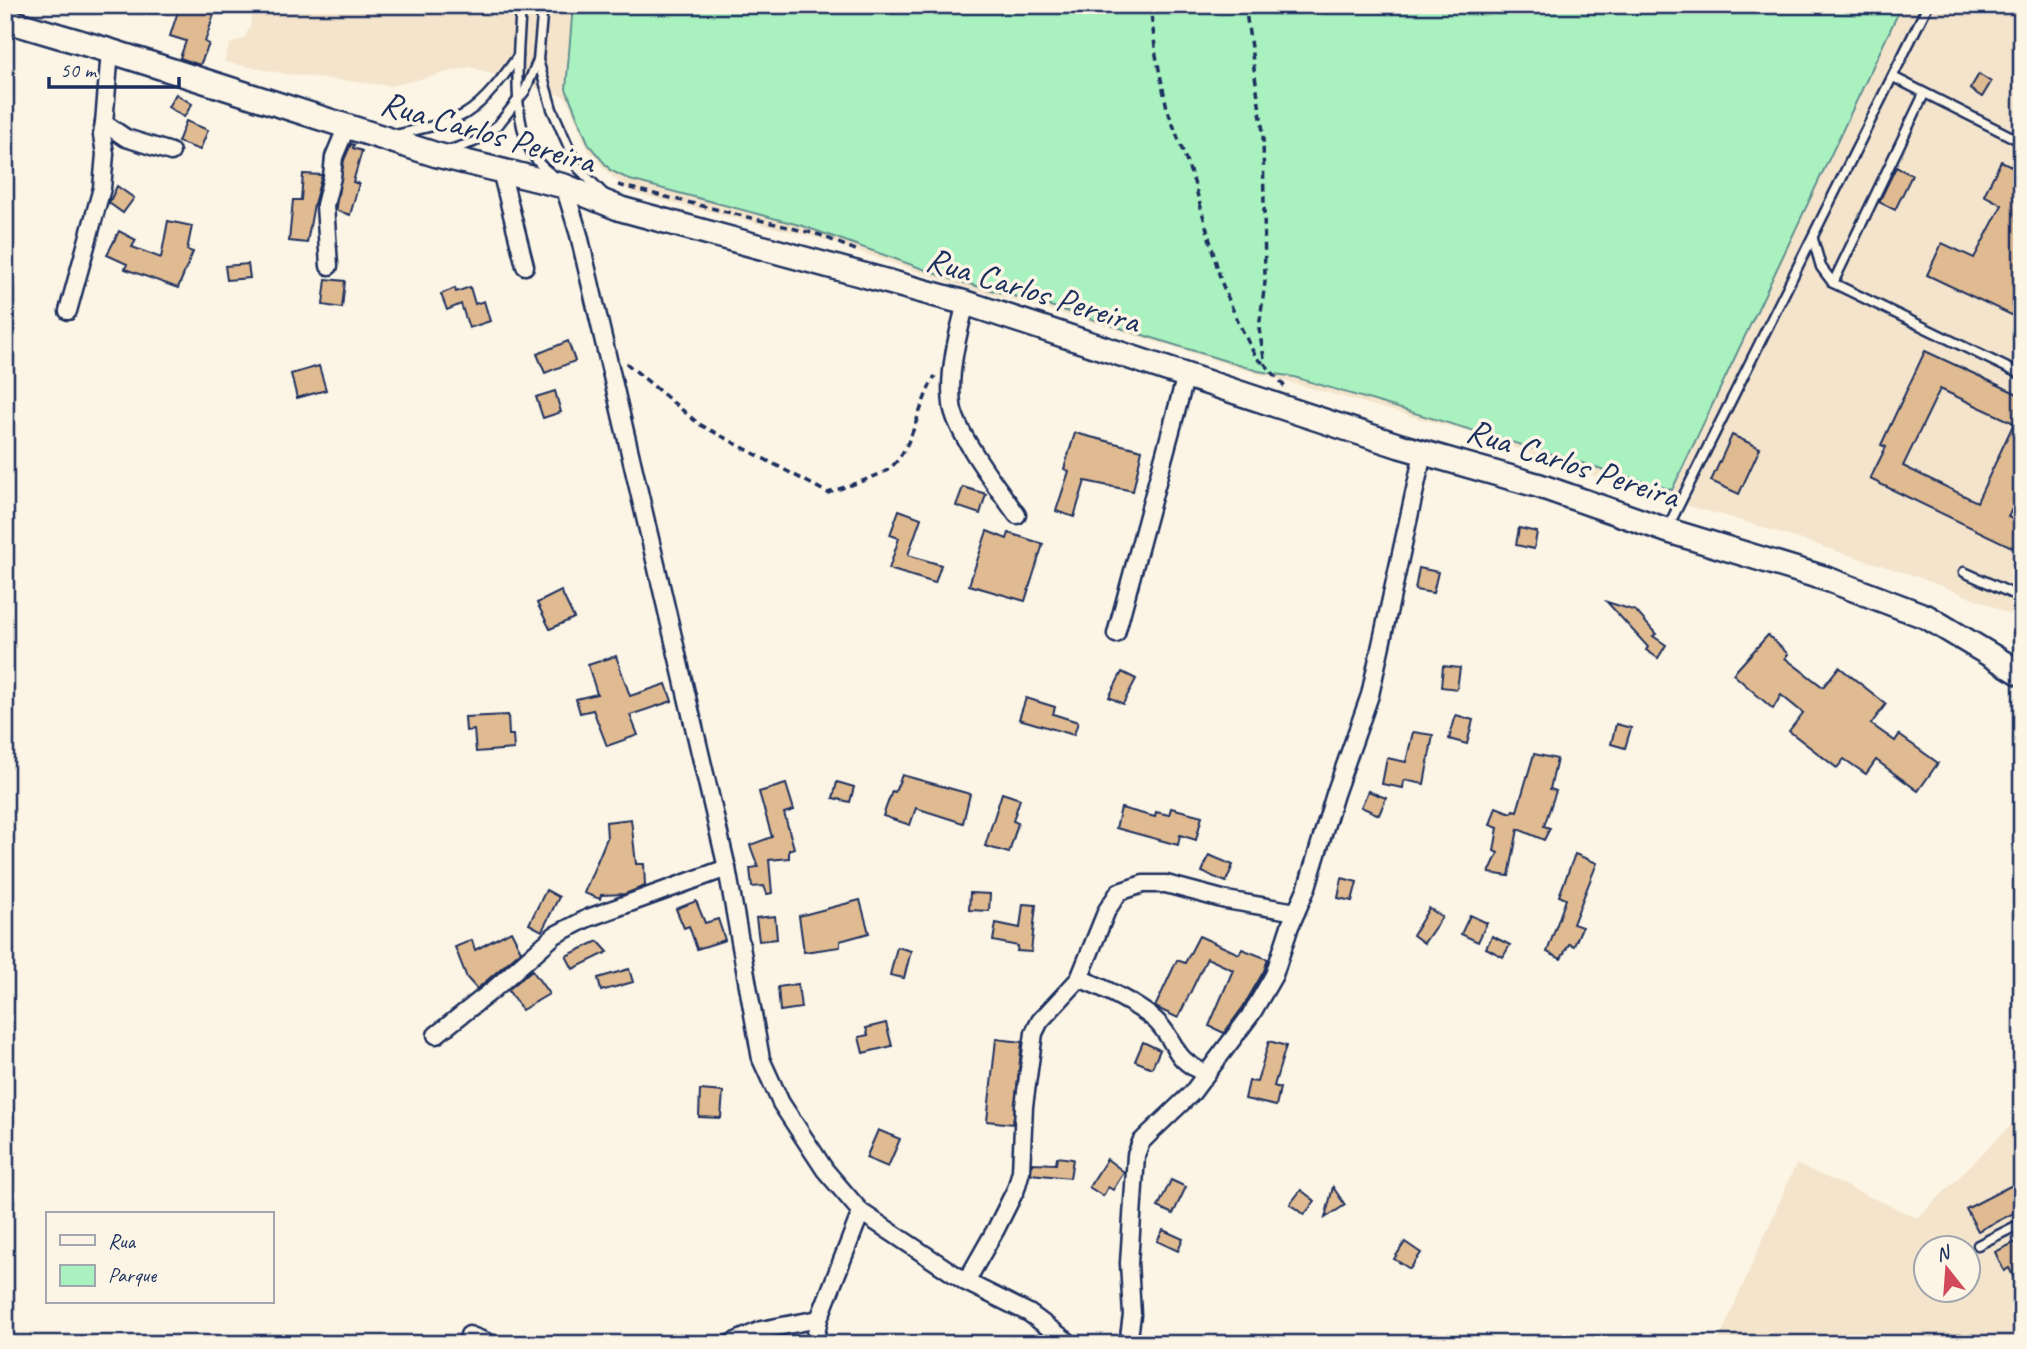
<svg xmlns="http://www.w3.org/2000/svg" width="2027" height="1349" viewBox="0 0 2027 1349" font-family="Caveat,sans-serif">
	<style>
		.built { fill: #f4e4cc; fill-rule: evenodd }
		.green { fill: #a9f2c0; stroke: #62908f; stroke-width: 2 }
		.building { fill: #e0bb91; stroke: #1b2f5e; stroke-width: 2; fill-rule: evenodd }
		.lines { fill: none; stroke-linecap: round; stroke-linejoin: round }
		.service-casing { stroke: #1b2f5e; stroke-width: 13 }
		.minor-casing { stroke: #1b2f5e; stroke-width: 21 }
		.secondary-casing { stroke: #1b2f5e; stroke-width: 28 }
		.path { stroke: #1b2f5e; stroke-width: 3.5; stroke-dasharray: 7 5; stroke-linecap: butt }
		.service { stroke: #fcf5e5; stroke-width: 8 }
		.minor { stroke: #fcf5e5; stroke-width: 16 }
		.secondary { stroke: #fcf5e5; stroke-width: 23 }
		.labels { text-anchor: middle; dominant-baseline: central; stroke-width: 7; stroke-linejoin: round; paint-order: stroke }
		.street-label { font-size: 35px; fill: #1b2f5e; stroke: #fcf5e5 }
	</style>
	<rect width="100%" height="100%" fill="#fcf5e5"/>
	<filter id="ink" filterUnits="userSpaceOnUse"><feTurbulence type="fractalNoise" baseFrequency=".0143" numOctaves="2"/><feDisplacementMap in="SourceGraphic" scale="14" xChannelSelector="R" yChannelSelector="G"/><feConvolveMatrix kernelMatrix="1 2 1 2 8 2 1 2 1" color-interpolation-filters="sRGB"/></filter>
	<g filter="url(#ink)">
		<g class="built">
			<polygon points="253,5 2022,5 2022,621 1986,603 1915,576 1726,516 1654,497 1468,432 1242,369 1099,324 960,286 825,240 632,193 606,171 588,150 566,97 470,67 391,86 286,74 224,62 230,44 244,38 250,27"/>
			<path d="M2022,1114V1344H1717L1796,1164L1918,1218ZM1926,1248H1968V1290H1926Z"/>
		</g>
		<polygon class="green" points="573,5 1902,5 1672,490 1294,377 1258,371 1047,305 954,280 803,226 630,180 610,170 589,145 566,89"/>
		<g class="building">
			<polygon points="180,5 217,5 205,42 209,44 200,65 180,58 186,41 170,36"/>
			<polygon points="1979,74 1991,82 1982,97 1970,89"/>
			<polygon points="176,94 192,104 184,117 168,107"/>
			<polygon points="186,121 208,130 200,150 178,142"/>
			<polygon points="351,144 354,145 353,148 362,151 353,182 359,184 350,215 336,210 336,206 344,160"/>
			<polygon points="2001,161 2022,171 2022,320 1927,275 1942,243 1974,258 2002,205 1984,195"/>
			<polygon points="1896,167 1912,175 1895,210 1879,202"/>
			<polygon points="303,174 322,175 314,204 307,243 289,241 293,200 301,200"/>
			<polygon points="117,186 134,198 123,213 109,203"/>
			<polygon points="168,221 192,226 187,250 193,252 178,288 125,269 127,264 107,255 119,231 136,240 132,247 161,258"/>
			<polygon points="248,264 250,278 227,280 225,266"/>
			<polygon points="326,279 345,281 342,308 323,305"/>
			<polygon points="470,287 475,304 484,301 490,321 469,328 461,304 447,310 441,294 455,288 456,292"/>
			<polygon points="568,341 575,361 545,373 537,354"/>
			<path d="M1925,351L2022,396V489L2008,517L2022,523V552L1870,479L1886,447L1881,445ZM1940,389L2014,423L1977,502L1903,466Z"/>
			<polygon points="319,366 326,390 297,398 291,374"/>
			<polygon points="555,391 561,412 543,418 536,397"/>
			<polygon points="1075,433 1142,450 1133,491 1085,481 1074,517 1056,511 1069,471 1064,469"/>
			<polygon points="1732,435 1760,448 1739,494 1711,481"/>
			<polygon points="963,487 986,494 980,514 956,506"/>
			<polygon points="899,510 921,518 908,555 941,565 935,583 889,569 899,538 890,535"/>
			<polygon points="1519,528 1537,532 1534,549 1516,545"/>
			<polygon points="987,531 1007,539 1009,533 1043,544 1025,601 969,585"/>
			<polygon points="1419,568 1438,572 1433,593 1415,590"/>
			<polygon points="561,591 574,618 550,629 537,603"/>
			<polygon points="1607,602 1636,611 1656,634 1653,636 1666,645 1658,658 1646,650 1648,647"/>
			<polygon points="1768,635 1788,654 1785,658 1823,687 1839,667 1886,704 1871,724 1895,741 1899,735 1938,763 1918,791 1876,760 1866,774 1844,759 1837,768 1789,731 1803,713 1781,695 1773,709 1733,674"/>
			<polygon points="616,656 630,696 666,684 672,701 630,715 638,735 607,746 593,710 580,713 576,699 597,694 588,665"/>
			<polygon points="1443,666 1460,668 1457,689 1441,687"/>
			<polygon points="1122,672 1136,679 1123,704 1109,697"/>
			<polygon points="1026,698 1055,707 1053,714 1078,722 1074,735 1019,719"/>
			<polygon points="508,715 509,735 513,735 514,749 476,752 474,730 466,731 465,717"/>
			<polygon points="1456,715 1473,720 1467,744 1449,739"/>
			<polygon points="1616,724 1631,728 1625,748 1611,744"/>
			<polygon points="1413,732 1433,735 1424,784 1404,780 1403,788 1382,784 1387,758 1406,762"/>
			<polygon points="1534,754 1557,759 1550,789 1556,791 1544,826 1550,828 1544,840 1518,829 1509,876 1489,873 1498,853 1494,851 1498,828 1490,825 1496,807 1511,813 1513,810 1517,811"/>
			<polygon points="902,775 970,794 963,823 916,808 910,825 883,816 892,791 895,792"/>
			<polygon points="837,782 854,787 850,802 833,798"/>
			<polygon points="786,784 794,810 784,813 794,848 789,850 789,858 769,860 772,893 767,894 764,886 752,887 750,868 758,867 750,845 772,837 759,792"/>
			<polygon points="1368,791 1386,798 1379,815 1361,807"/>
			<polygon points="1002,793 1020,799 1013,821 1018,823 1009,853 985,846"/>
			<polygon points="1121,808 1155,817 1156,812 1169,815 1171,808 1202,816 1196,840 1180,835 1178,845 1116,828"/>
			<polygon points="631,819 636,864 644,864 645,886 625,894 601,895 600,899 584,893 607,838 606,822"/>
			<polygon points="1575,854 1597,863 1573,924 1582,927 1574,946 1569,944 1561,959 1547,952 1566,899 1559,896"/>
			<polygon points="1209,855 1233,865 1226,882 1202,872"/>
			<polygon points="1342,878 1357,882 1352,901 1338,898"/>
			<polygon points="546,890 559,897 542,931 529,924"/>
			<polygon points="970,893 990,894 989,911 969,910"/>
			<polygon points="860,900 869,933 840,941 840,947 804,952 799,916"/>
			<polygon points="696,901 705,923 718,919 725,940 697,949 689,926 684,928 676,909"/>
			<polygon points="1023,904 1036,905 1031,952 1017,951 1018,946 993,941 996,923 1020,928"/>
			<polygon points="1429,908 1442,917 1424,943 1413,935"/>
			<polygon points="1470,915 1487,923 1478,942 1461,934"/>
			<polygon points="775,916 777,939 759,941 756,918"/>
			<polygon points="511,931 521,951 477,989 467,978 455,947 472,940 475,950"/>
			<polygon points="1199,936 1239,954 1242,949 1268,959 1264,971 1243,1007 1224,1033 1209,1026 1233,970 1207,958 1178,1018 1155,1007 1177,960 1185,963"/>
			<polygon points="1492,936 1510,945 1503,957 1486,948"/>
			<polygon points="598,941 608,952 573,969 566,956"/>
			<polygon points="897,947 911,951 904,978 890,975"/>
			<polygon points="629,969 633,982 601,991 598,978"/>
			<polygon points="532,970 549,994 522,1010 508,990"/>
			<polygon points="798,984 801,1008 780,1011 778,987"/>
			<polygon points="886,1023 892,1046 863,1053 859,1037 868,1035 866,1028"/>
			<polygon points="996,1039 1022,1042 1013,1124 987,1121"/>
			<polygon points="1269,1041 1286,1046 1274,1086 1280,1088 1276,1106 1245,1099 1249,1081 1257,1082"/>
			<polygon points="1143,1042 1160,1050 1152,1068 1135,1061"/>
			<polygon points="700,1090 723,1092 721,1118 699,1117"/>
			<polygon points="878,1130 900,1139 888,1167 866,1158"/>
			<polygon points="1057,1157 1073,1159 1070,1178 1031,1174 1032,1163 1056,1164"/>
			<polygon points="1107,1159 1124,1172 1113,1190 1108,1187 1103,1196 1089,1187"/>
			<polygon points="1171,1180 1186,1187 1173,1214 1158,1207"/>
			<polygon points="2022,1180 2022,1209 1978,1231 1966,1209"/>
			<polygon points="1333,1187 1345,1205 1325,1218"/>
			<polygon points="1301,1190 1315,1201 1304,1215 1290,1204"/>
			<polygon points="1163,1230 1183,1239 1178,1251 1157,1241"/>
			<polygon points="2022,1239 2022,1294 2009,1268 2004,1271 1995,1252"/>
			<polygon points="1405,1242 1421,1253 1410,1269 1394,1259"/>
		</g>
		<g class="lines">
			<defs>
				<g id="service">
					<path d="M521,5C519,49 508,126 538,162C543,168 549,172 555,177"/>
					<polyline points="538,60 552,109 578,168 603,193"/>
					<polyline points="1893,77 2022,142"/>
					<path d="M396,135C418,129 445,125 465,114C486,101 504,76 518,56"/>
					<polyline points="447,151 474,142 498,125 525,91 538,60 543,5"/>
					<polyline points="1813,239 1821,267 1833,283 2022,375"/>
					<polyline points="1833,283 1924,94"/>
					<polyline points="1667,529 1928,5"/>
					<polyline points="1964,572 2022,598"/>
					<polyline points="1978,1245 2022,1223"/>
				</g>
				<g id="minor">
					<polyline points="110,51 104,123 126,138 171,152"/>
					<polyline points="501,171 525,266"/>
					<polyline points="564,186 579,235 727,868 761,1059 781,1103 825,1170 861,1212 966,1282 1029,1313 1071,1344"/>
					<polyline points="329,266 325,205 332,177 334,157 347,126"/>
					<path d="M966,303C958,333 948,372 952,404C954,431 1000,491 1017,515"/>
					<polyline points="68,311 102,188 105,154 102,135 104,123"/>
					<polyline points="1116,634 1186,375"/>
					<path d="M1079,979C1098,984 1146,1009 1159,1024C1180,1048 1171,1057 1206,1074"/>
					<polyline points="436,1035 494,989 555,935 588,918 727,868"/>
					<polyline points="966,1282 996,1229 1016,1189 1021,1171 1024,1106 1034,1033 1040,1021 1079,979 1107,910 1119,892 1143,884 1166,884 1226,900 1296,912"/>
					<polyline points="469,1335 492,1344"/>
					<polyline points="729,1344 761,1330 819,1319"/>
					<polyline points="814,1344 819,1319 861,1212"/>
					<polyline points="1128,1344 1132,1315 1129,1263 1136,1155 1141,1142 1151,1132 1192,1093 1252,1013 1274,975 1290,926 1307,887 1335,794 1370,695 1423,453"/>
				</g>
				<polyline id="secondary" points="5,20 110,51 437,155 564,186 621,209 966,303 1400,446 1540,486 1666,530 1827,579 1927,617 2022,674"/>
			</defs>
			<use href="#service" class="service-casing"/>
			<use href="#minor" class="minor-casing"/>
			<use href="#secondary" class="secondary-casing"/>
			<g class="path">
				<polyline points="1150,5 1156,55 1167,108 1194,182 1221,281 1238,322 1257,359 1265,364"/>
				<polyline points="1245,5 1263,132 1265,282 1259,328 1265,364 1285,387"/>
				<polyline points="1344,8 1346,5"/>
				<polyline points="618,185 820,235 860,252"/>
				<path d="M626,363L699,424L828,493C841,488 880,476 889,469C913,450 919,402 935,376"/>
			</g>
			<use href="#service" class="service"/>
			<use href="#minor" class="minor"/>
			<use href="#secondary" class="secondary"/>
		</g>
	</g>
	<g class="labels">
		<g class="street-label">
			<text transform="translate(488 132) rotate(16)">Rua Carlos Pereira</text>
			<text transform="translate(1033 290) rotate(17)">Rua Carlos Pereira</text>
			<text transform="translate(1573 463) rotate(18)">Rua Carlos Pereira</text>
		</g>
	</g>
	<rect width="2027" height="1349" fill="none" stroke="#fcf5e5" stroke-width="28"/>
	<rect x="14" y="14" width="1999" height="1321" fill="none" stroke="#1b2f5e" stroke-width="2.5" filter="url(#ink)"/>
	<rect x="46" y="1212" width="228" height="91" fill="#fcf5e5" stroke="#a2a6af" stroke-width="2"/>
	<rect x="60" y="1235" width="35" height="10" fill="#fcf5e5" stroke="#a2a6af" stroke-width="2"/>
	<text x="108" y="1248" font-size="21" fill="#1b2f5e">Rua</text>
	<rect x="60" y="1265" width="35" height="21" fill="#a9f2c0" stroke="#a2a6af" stroke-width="2"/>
	<text x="108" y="1282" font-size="21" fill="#1b2f5e">Parque</text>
	<g transform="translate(1947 1269) rotate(343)"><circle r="33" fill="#fcf5e5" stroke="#a2a6af" stroke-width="2"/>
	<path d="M0-5L12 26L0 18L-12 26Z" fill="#d1495b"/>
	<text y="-10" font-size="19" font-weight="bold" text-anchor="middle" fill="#1b2f5e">N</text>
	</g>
	<path d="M49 77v10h130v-10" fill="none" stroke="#1b2f5e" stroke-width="3.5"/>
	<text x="60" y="77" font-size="21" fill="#1b2f5e" stroke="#fcf5e5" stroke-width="5" paint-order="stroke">50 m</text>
</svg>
